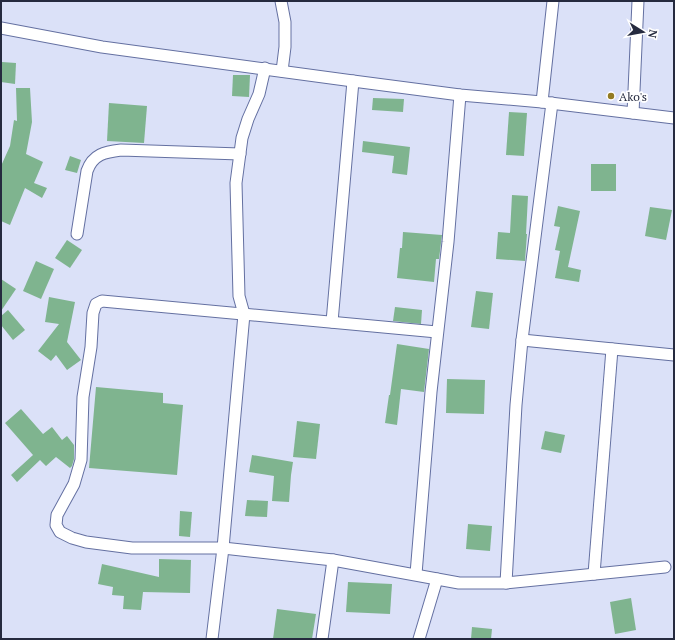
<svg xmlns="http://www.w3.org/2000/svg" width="675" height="640" viewBox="0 0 675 640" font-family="'PT Serif',serif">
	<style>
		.building { fill: #7fb48f }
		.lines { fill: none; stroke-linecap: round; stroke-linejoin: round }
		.minor-casing { stroke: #6470a1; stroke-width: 13 }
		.minor { stroke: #fff; stroke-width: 11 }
		.poi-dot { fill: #937b22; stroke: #fff; stroke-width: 1.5 }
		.labels { text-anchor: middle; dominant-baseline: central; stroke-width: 3.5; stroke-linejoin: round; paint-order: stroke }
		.poi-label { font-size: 12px; fill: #252a3f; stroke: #fff; text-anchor: start }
	</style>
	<rect width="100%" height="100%" fill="#dbe1f8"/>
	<g class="building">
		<polygon points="2,62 16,63 15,84 1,82"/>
		<polygon points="233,75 250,75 249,97 232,96"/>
		<polygon points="16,88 30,88 32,122 26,154 43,162 34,183 47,188 42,198 25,188 10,225 1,221 1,166 10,146 14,120 17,121"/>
		<polygon points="373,98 404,99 403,112 372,110"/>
		<polygon points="109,103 147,106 144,143 107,141"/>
		<polygon points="509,112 527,113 524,156 506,155"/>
		<polygon points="363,141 410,147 407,175 392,173 394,156 362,152"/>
		<polygon points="70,156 81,160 77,173 65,170"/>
		<rect x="591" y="164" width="25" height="27"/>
		<polygon points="512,195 528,196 526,234 527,234 525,261 496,259 498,232 510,233"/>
		<polygon points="558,206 580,211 568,267 581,270 579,282 555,278 560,251 555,250 560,227 554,226"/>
		<polygon points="650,207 672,210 666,240 645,236"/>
		<polygon points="403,232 442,235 439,259 436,259 434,282 397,278 400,248 402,248"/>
		<polygon points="67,240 82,250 70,268 55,258"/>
		<polygon points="36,261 54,269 41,299 23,291"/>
		<polygon points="1,279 16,289 1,311"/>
		<polygon points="476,291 493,293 489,329 471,327"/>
		<polygon points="49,297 75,302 67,342 81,360 67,370 56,355 51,361 38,351 59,324 45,322"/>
		<polygon points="395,307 422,310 421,324 393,321"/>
		<polygon points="8,310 25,330 13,340 1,325 1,316"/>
		<polygon points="397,344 429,349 424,392 401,389 397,425 385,423 389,395 390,395"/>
		<polygon points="447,379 485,380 484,414 446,413"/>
		<polygon points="96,387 163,393 163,403 183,405 177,475 89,468"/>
		<polygon points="21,409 43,434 52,427 62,440 67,436 74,445 74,459 72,466 70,468 56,457 46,466 40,460 17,482 11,475 33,455 5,423"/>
		<polygon points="297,421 320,424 316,459 293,457"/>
		<polygon points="545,431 565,435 561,453 541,449"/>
		<polygon points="252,455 293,462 291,475 289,502 272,501 274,476 249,472"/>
		<polygon points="247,500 268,501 267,517 245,516"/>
		<polygon points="180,511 192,512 190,537 179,536"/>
		<polygon points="468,524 492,526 490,551 466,549"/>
		<polygon points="159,559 191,560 190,593 143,592 141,610 123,609 124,596 112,595 113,587 98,584 102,564 159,577"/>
		<polygon points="348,582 392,584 390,614 346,612"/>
		<polygon points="631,598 636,630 615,634 610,602"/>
		<polygon points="277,609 316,614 312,639 273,639"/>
		<polygon points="472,627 492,629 491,639 471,639"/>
	</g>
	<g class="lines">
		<defs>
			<g id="minor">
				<polyline points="281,1 285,22 285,47 282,71"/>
				<polyline points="1,28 102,47 353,81 460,95 542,102 674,118"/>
				<polyline points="542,102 553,1"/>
				<polyline points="633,113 638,1"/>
				<path d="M77,234L87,171C93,154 105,152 121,150L240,154"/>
				<polyline points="332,322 353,81"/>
				<polyline points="437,332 102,301 96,304 93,313 91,347 83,397 81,460 74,484 57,515 56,525 60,532 72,538 86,542 132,548 223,548 333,560 459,583 506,583 665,567"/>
				<polyline points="522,340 674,355"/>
				<polyline points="416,574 431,392 448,242 460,95"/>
				<polyline points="594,574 612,349"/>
				<polyline points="506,583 516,405 522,340 552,103"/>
				<polyline points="212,639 223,548 244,314 239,296 236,183 242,138 248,119 259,94 265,68"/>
				<polyline points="322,639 333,560"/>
				<polyline points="419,639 437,579"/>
			</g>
		</defs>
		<use href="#minor" class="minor-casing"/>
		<use href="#minor" class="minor"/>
	</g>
	<circle class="poi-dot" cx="611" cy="96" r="4"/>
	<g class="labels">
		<g class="poi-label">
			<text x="619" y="96">Ako's</text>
		</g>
	</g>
	<rect width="675" height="640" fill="none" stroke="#252a3f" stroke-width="4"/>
	<g transform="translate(643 32) rotate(101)" stroke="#ffffff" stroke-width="3" paint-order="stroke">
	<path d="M0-3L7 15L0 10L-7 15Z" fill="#252a3f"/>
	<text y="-6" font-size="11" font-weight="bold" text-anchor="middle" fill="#252a3f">N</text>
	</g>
</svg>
